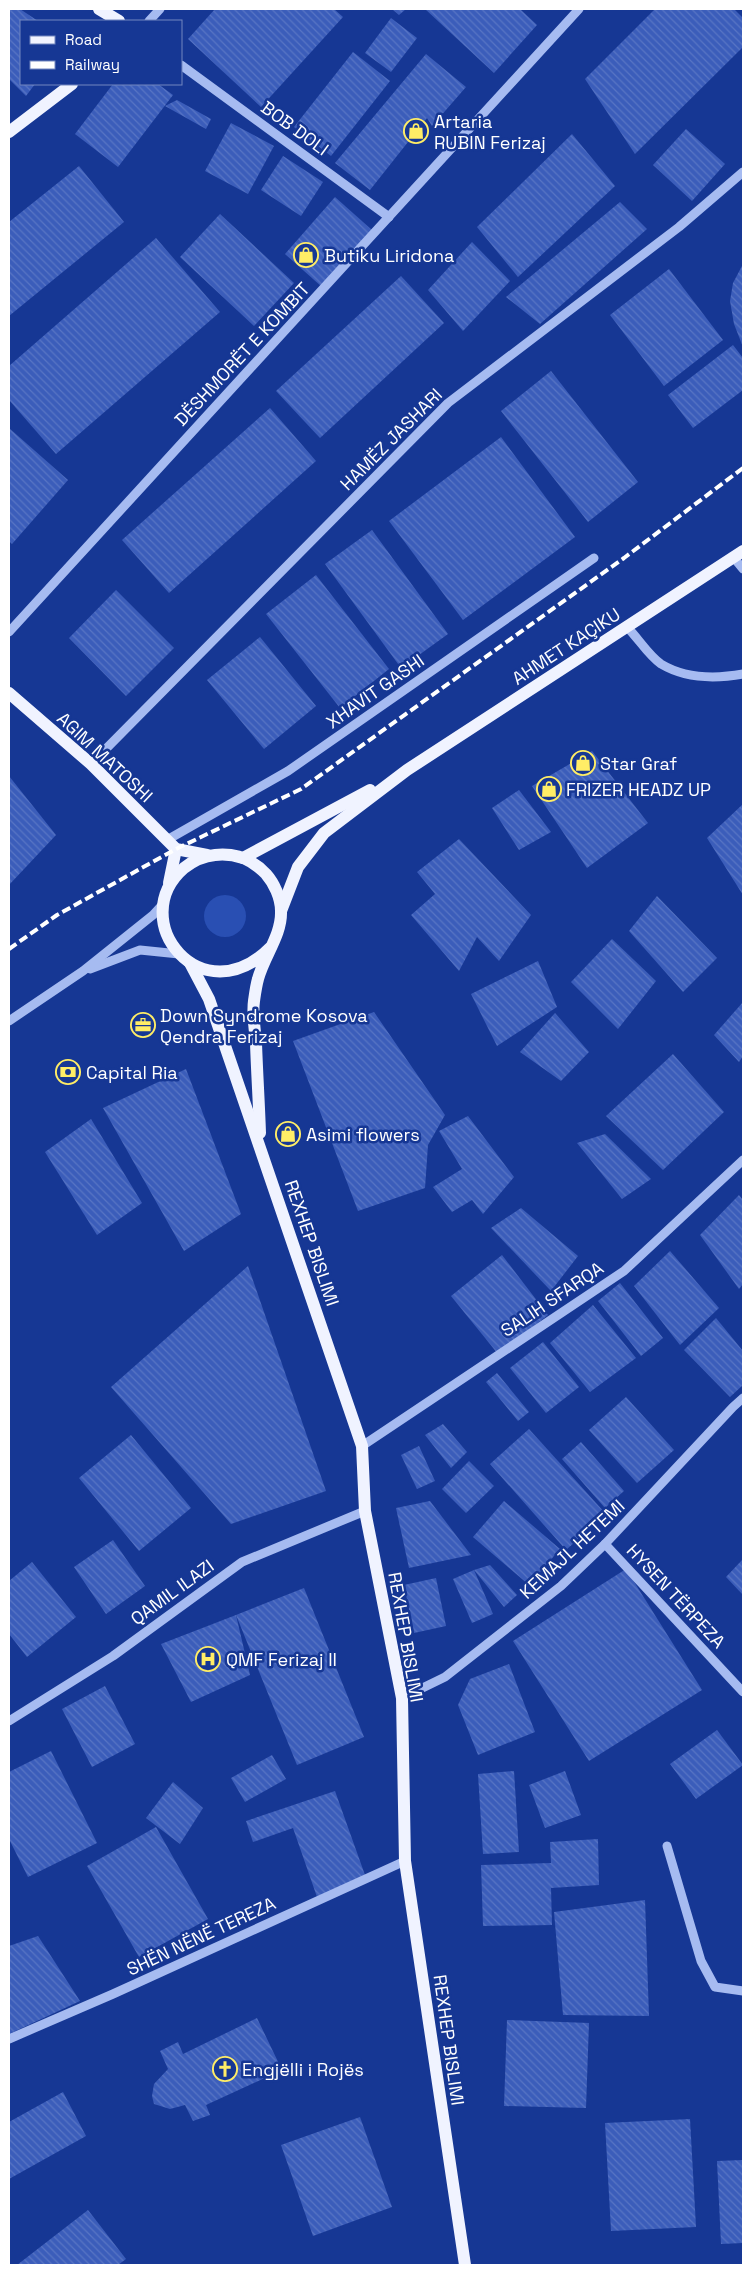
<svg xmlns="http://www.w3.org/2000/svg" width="752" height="2274" viewBox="0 0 752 2274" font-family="'Space Grotesk',sans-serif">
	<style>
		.grass { fill: #294fb3 }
		.building { fill: url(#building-back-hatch) }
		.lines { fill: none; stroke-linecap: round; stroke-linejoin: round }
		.minor { stroke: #a6bbf1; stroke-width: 9 }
		.major { stroke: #f0f3ff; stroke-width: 12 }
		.rail { stroke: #fff; stroke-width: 4; stroke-dasharray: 9 4; stroke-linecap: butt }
		.labels { text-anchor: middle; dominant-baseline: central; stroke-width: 5; stroke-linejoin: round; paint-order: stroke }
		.poi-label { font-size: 18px; fill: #fff; stroke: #163794; text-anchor: start }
		.street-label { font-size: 18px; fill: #fff; stroke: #163794 }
	</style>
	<defs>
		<pattern id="building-back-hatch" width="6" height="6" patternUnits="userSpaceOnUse" patternTransform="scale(1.25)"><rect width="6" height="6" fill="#3b5dba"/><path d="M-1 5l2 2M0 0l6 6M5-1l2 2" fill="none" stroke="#5875c4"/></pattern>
	</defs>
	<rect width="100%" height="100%" fill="#163794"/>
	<circle class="grass" cx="225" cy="916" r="21"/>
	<g class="building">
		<polygon points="9,9 20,9 38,21 21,21 21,84 35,84 26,96 9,79"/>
		<polygon points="215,9 334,9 343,17 261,107 188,39"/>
		<polygon points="392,9 406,9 399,15"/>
		<polygon points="425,9 520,9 537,25 494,73"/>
		<polygon points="655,9 734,9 743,18 743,47 635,154 585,79"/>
		<polygon points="391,18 417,38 391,72 365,53"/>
		<polygon points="353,52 390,81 331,156 294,127"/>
		<polygon points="426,54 466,87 432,126 427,118 370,190 335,163"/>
		<polygon points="113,84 158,84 173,95 118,167 75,134"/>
		<polygon points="177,100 211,119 206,129 165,106"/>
		<polygon points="231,123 274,146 248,194 205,171"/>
		<polygon points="686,129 725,164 692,201 653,165"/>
		<polygon points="572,134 615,186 518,277 477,227"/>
		<polygon points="283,156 323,182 301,216 261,190"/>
		<polygon points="79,166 124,222 9,316 9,222"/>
		<polygon points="335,197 372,230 322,287 285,254"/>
		<polygon points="620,202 647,229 540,324 506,297"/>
		<polygon points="220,214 294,283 254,326 180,257"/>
		<polygon points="156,238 220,312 56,454 9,400 9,366"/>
		<polygon points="472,242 510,281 463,331 428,290"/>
		<polygon points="743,264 743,347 734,324 730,301 733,283"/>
		<polygon points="669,269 723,340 664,386 610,315"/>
		<polygon points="401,276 444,323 320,438 276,391"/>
		<polygon points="733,345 743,358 743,390 693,428 668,395"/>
		<polygon points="551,371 638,482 588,522 501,411"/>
		<polygon points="270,408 316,461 169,593 122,540"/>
		<polygon points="9,428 68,480 12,544 9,541"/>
		<polygon points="501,437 575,537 463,620 389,521"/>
		<polygon points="372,530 448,634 401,668 325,564"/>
		<polygon points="316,575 389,669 340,708 266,614"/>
		<polygon points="116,590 174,648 126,696 69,638"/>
		<polygon points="260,637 316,706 264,749 207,680"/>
		<polygon points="592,751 648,823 587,868 532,786"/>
		<polygon points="9,776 56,835 9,885"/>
		<polygon points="519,790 551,832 519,850 492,808"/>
		<polygon points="743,804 743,895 707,838"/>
		<polygon points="459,839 531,915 499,961 477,937 459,971 411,915 435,894 417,872"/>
		<polygon points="657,896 717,958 683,992 629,931"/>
		<polygon points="612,939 656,981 618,1029 571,982"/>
		<polygon points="538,961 557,1007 497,1046 471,994"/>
		<polygon points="743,1002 743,1056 739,1062 714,1035"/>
		<polygon points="374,1012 445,1115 428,1145 425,1188 358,1211 293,1041"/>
		<polygon points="555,1013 589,1052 561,1081 520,1052"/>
		<polygon points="673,1054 724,1112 663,1170 606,1116"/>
		<polygon points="186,1069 241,1214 184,1251 103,1108"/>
		<polygon points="468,1116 514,1177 483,1214 472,1200 452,1212 433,1187 462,1169 439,1131"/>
		<polygon points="91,1119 142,1203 97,1235 45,1152"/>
		<polygon points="605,1134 651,1179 622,1199 577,1143"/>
		<polygon points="739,1195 743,1200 743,1284 739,1289 700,1235"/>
		<polygon points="521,1208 578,1256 551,1291 491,1228"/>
		<polygon points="670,1251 719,1308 680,1345 634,1286"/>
		<polygon points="502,1255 548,1315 498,1354 451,1296"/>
		<polygon points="248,1266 326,1491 231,1524 111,1387"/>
		<polygon points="620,1283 663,1338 641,1356 598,1301"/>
		<polygon points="593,1305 636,1358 590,1392 550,1343"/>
		<polygon points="716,1318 743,1351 743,1385 730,1397 684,1350"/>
		<polygon points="543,1342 579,1387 546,1413 510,1368"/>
		<polygon points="497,1373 529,1412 518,1421 486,1382"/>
		<polygon points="626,1397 674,1450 637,1483 589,1430"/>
		<polygon points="443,1424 467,1452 451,1468 425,1435"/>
		<polygon points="529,1429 606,1514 566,1550 490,1464"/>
		<polygon points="131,1435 191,1508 139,1551 79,1478"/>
		<polygon points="581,1442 624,1491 605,1508 562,1459"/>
		<polygon points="419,1446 435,1481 417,1489 401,1455"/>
		<polygon points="469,1461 494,1486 466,1513 442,1489"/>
		<polygon points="430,1501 471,1555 409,1568 396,1508"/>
		<polygon points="504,1501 560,1549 529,1585 473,1537"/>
		<polygon points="113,1540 145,1586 106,1614 74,1567"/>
		<polygon points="743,1559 743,1595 726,1577"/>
		<polygon points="32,1562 76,1617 27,1657 9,1634 9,1581"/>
		<polygon points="490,1565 517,1595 504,1607 474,1570"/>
		<polygon points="626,1569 702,1690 589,1761 513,1641"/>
		<polygon points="474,1570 493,1614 472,1623 453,1579"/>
		<polygon points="436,1578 446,1626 414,1633 404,1585"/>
		<polygon points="304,1588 364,1737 297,1765 236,1615"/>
		<polygon points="236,1615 250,1675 191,1702 161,1644"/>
		<polygon points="509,1664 535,1732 478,1755 458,1705 470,1679"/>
		<polygon points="105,1686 135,1744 92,1767 62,1709"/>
		<polygon points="717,1730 743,1765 696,1799 670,1764"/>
		<polygon points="51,1751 97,1843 28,1877 9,1839 9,1772"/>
		<polygon points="272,1755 286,1779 245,1802 231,1778"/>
		<polygon points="514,1771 519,1852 483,1854 478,1774"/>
		<polygon points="565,1771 581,1815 545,1828 529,1785"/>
		<polygon points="173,1782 203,1808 180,1844 146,1818"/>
		<polygon points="335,1791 365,1875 317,1897 293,1828 253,1842 246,1821"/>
		<polygon points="156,1827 208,1919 139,1957 87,1866"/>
		<polygon points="598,1839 599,1885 551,1888 552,1925 483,1926 481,1865 551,1863 550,1842"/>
		<polygon points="645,1900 649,2016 563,2015 554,1912"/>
		<polygon points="38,1936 80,2001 9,2034 9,1946"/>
		<polygon points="257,2018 282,2070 206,2105 210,2115 193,2121 185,2105 170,2109 154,2104 152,2096 154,2084 168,2069 160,2051 178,2042 183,2054"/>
		<polygon points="507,2020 589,2023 586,2108 504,2106"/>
		<polygon points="63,2092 86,2136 9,2179 9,2122"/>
		<polygon points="360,2117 392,2207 313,2236 281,2145"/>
		<polygon points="690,2119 696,2227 611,2231 605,2123"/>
		<polygon points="743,2160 743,2243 721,2244 717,2161"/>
		<polygon points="88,2210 126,2259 118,2265 17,2265"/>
	</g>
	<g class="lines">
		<g class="minor">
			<polyline points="149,21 160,9"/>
			<polyline points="181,65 389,217"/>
			<polyline points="734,558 743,569"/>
			<path d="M627,627C638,638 649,656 661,664C686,679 715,679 743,674"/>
			<polyline points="9,632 579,9"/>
			<polyline points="91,764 448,403 679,227 743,172"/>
			<polyline points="167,840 288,771 594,558"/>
			<polyline points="90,969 140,950 179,954"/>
			<polyline points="9,1021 83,971 153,915 164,903"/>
			<polyline points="362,1446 624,1271 743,1160"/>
			<polyline points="605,1544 743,1692"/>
			<polyline points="402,1698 445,1677 561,1586 605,1544 733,1407 743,1398"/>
			<polyline points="9,1721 113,1656 242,1562 365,1511"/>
			<polyline points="667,1846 701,1961 715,1987 743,1991"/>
			<polyline points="9,2039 113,1994 405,1861"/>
		</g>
		<g class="major">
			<polyline points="99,9 119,21"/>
			<polyline points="9,132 72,84"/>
			<polyline points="9,693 91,764 176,849 207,855"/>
			<polyline points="243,858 370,790"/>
			<polyline points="169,883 176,849"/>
			<polyline points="281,911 298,867 324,833 407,770 743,551"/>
			<polyline points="190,963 209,999 362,1446 365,1511 402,1698 405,1861 465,2265"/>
			<path d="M260,1133C259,1103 257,1073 256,1043C255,1029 252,1014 254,1001C255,994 256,986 258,979C264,956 282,935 281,911C281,898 274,883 266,874C252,859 234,853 215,855C203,856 193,861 184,868C124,920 202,1017 271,947"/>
		</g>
		<polyline class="rail" points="9,949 57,915 176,849 301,789 624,558 743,468"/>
	</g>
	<defs>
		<symbol id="shop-ring" viewBox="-11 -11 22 22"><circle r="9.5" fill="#163794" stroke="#ffed66" stroke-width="1.5"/><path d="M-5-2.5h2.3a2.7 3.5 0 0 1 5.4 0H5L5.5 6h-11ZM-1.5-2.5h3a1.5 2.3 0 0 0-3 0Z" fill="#ffed66"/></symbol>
		<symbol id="office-ring" viewBox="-11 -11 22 22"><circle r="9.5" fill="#163794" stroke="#ffed66" stroke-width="1.5"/><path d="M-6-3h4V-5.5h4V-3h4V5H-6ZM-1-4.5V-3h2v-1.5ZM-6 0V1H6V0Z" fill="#ffed66"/></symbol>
		<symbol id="bank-ring" viewBox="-11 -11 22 22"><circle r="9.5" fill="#163794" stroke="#ffed66" stroke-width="1.5"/><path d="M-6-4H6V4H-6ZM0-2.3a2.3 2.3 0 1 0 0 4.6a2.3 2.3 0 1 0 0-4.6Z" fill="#ffed66"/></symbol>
		<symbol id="hospital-ring" viewBox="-11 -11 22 22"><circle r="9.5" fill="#163794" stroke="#ffed66" stroke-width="1.5"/><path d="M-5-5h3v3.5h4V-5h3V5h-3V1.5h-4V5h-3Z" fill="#ffed66"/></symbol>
		<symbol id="church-ring" viewBox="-11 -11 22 22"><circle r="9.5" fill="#163794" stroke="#ffed66" stroke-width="1.5"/><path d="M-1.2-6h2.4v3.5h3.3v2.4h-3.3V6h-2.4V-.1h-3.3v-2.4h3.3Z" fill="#ffed66"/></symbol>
	</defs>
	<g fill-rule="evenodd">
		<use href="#shop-ring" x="402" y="117" width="28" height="28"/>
		<use href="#shop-ring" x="292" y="241" width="28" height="28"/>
		<use href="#shop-ring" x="569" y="749" width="28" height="28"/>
		<use href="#shop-ring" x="535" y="775" width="28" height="28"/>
		<use href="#office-ring" x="129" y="1011" width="28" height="28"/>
		<use href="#bank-ring" x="54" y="1058" width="28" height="28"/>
		<use href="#shop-ring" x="274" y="1120" width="28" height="28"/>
		<use href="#hospital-ring" x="194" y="1645" width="28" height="28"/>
		<use href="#church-ring" x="211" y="2055" width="28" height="28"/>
	</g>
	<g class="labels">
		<g class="poi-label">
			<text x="434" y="121">Artaria<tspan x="434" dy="21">RUBIN Ferizaj</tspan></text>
			<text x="324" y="255">Butiku Liridona</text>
			<text x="600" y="763">Star Graf</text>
			<text x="566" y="789">FRIZER HEADZ UP</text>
			<text x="160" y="1015">Down Syndrome Kosova<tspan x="160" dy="21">Qendra Ferizaj</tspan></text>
			<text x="86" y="1072">Capital Ria</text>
			<text x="306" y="1134">Asimi flowers</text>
			<text x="226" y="1659">QMF Ferizaj II</text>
			<text x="242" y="2069">Engjëlli i Rojës</text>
		</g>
		<g class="street-label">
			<text transform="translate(295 128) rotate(36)">BOB DOLI</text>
			<text transform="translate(242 354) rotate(-47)">DËSHMORËT E KOMBIT</text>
			<text transform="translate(391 439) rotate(-45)">HAMËZ JASHARI</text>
			<text transform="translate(566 646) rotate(-33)">AHMET KAÇIKU</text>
			<text transform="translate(375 691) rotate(-35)">XHAVIT GASHI</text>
			<text transform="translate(105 757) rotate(43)">AGIM MATOSHI</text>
			<text transform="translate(312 1243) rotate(71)">REXHEP BISLIMI</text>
			<text transform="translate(552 1299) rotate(-34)">SALIH SFARQA</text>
			<text transform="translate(572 1549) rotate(-43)">KEMAJL HETEMI</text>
			<text transform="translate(172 1592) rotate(-36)">QAMIL ILAZI</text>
			<text transform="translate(676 1596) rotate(47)">HYSEN TËRPEZA</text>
			<text transform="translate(406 1637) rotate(80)">REXHEP BISLIMI</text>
			<text transform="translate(201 1936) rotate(-25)">SHËN NËNË TEREZA</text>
			<text transform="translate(449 2040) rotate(82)">REXHEP BISLIMI</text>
		</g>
	</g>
	<rect width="752" height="2274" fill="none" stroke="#ffffff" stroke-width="20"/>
	<rect x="20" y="20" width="162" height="65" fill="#163794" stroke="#7387bf"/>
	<rect x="30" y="36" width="25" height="8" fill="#f0f3ff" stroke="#7387bf"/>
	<text x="65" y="45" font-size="15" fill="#ffffff">Road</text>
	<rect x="30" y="61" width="25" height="8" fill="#ffffff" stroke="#7387bf"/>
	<text x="65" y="70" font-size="15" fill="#ffffff">Railway</text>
</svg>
